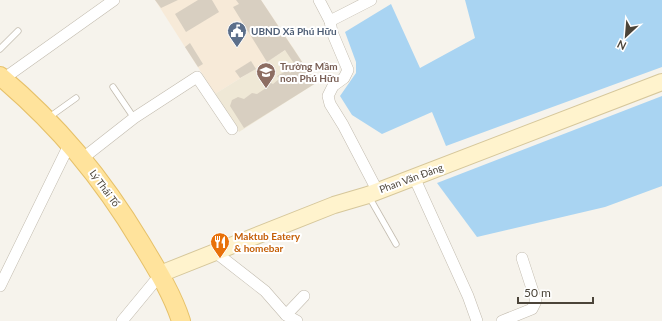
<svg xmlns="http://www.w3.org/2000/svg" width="662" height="321" viewBox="0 0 662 321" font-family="Lato,sans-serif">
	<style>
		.commercial { fill: #f7ead8 }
		.education { fill: #efe8d6 }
		.water { fill: #a9d4f2 }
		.building { fill: #d8cfc1 }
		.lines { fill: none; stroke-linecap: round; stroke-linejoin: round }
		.lane-casing { stroke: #c2bbae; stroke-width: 7 }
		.street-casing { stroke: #c2bbae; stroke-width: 12 }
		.secondary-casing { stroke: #d6c79b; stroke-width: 18 }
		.primary-casing { stroke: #e6c16a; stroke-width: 20 }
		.lane { stroke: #fff; stroke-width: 5.5 }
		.street { stroke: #fff; stroke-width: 11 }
		.secondary { stroke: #fff3cd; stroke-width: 16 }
		.primary { stroke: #ffe39c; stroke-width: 18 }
		.labels { text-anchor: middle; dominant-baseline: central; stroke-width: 4; stroke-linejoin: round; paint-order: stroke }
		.service-label { font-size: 10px; font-weight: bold; fill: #4e5e75; stroke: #fff; text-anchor: start }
		.education-label { font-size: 10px; font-weight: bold; fill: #785e54; stroke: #fff; text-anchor: start }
		.street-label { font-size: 10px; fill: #4b4439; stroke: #fff }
		.food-label { font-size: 10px; font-weight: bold; fill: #c56008; stroke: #fff; text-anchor: start }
	</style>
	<rect width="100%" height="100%" fill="#f6f3ec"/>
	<polygon class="commercial" points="155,0 261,0 292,46 215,94"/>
	<polygon class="education" points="292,46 316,83 239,132 215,94"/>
	<g class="water">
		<polygon points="465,0 662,0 662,67 446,146 432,112 382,134 352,115 340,96 356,73 356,62 345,32 391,4 420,68 475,38"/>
		<polygon points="662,96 662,186 605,207 477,237 437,183"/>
	</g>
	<g class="building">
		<polygon points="155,0 178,0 161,8"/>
		<polygon points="198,0 212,0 219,12 186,32 175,14"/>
		<polygon points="236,0 261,0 316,83 244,128 230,106 232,100 238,97 244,99 252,93 257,94 266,88 266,83 269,82 273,84 279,79 277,76 288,70 290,73 297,68 285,50 267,62 233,7 239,4"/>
		<polygon points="190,43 203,64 198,67 185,47"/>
		<polygon points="251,61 256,69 240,78 235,71"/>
	</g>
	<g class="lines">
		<defs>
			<g id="lane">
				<polyline points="0,49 18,31"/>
				<polyline points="113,87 134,118"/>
				<polyline points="48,118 76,98"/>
				<polyline points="368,195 396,244"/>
			</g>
			<g id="street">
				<polyline points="319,0 330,21"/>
				<polyline points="371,0 330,21 332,32 348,70 344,78 333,86 328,96 330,104 343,125 377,190"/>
				<polyline points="3,79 114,0"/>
				<polyline points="83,158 134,118 197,77 232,129"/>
				<polyline points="414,177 468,296 477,321"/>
				<polyline points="215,252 265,291 286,315 297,321"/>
				<polyline points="0,286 70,143"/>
				<polyline points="286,315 304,296"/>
				<polyline points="122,321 160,275"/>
				<polyline points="502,321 532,309 536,301 522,258"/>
			</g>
			<polyline id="secondary" points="160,274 334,205 368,195 662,82"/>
			<path id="primary" d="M0,76C58,125 102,178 141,243C156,268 172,293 181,321"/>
		</defs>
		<use href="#lane" class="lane-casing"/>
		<use href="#street" class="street-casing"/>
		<use href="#secondary" class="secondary-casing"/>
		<use href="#primary" class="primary-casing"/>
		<use href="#lane" class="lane"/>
		<use href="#street" class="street"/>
		<use href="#secondary" class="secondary"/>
		<use href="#primary" class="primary"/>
	</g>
	<defs>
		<symbol id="civic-pin" viewBox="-11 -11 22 30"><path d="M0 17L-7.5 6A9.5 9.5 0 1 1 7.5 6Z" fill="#5c6f8a" stroke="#fff"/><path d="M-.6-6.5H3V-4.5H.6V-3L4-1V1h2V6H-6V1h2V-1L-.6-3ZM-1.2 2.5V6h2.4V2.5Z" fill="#fff"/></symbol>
		<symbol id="school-pin" viewBox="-11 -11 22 30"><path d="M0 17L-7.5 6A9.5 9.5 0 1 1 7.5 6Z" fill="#8d6e63" stroke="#fff"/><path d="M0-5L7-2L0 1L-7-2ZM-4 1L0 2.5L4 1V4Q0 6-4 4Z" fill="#fff"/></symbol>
		<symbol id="restaurant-pin" viewBox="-11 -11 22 30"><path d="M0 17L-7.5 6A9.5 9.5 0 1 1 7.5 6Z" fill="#e8710a" stroke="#fff"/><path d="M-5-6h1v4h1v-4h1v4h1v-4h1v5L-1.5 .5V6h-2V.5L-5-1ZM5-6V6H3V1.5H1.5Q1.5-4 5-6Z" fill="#fff"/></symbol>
	</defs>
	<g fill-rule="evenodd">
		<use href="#civic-pin" x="226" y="20" width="22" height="30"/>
		<use href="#school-pin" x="255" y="61" width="22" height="30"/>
		<use href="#restaurant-pin" x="209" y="231" width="22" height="30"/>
	</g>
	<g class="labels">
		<g class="service-label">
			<text x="251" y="31">UBND Xã Phú Hữu</text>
		</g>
		<g class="education-label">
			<text x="280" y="66">Trường Mầm<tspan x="280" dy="12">non Phú Hữu</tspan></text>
		</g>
		<g class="street-label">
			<text transform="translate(411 178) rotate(-20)">Phan Văn Đáng</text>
			<text transform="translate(105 188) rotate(54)">Lý Thái Tổ</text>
		</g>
		<g class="food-label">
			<text x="234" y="236">Maktub Eatery<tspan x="234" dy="12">&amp; homebar</tspan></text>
		</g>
	</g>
	<g transform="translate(626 36) rotate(206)" stroke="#ffffff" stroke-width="3" paint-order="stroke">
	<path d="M0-3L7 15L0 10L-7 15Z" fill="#4b4439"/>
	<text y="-6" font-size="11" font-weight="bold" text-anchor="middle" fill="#4b4439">N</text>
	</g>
	<path d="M518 297v6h75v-6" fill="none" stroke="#4b4439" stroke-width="2"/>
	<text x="524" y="297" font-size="12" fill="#4b4439" stroke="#ffffff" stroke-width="3" paint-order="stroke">50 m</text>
</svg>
